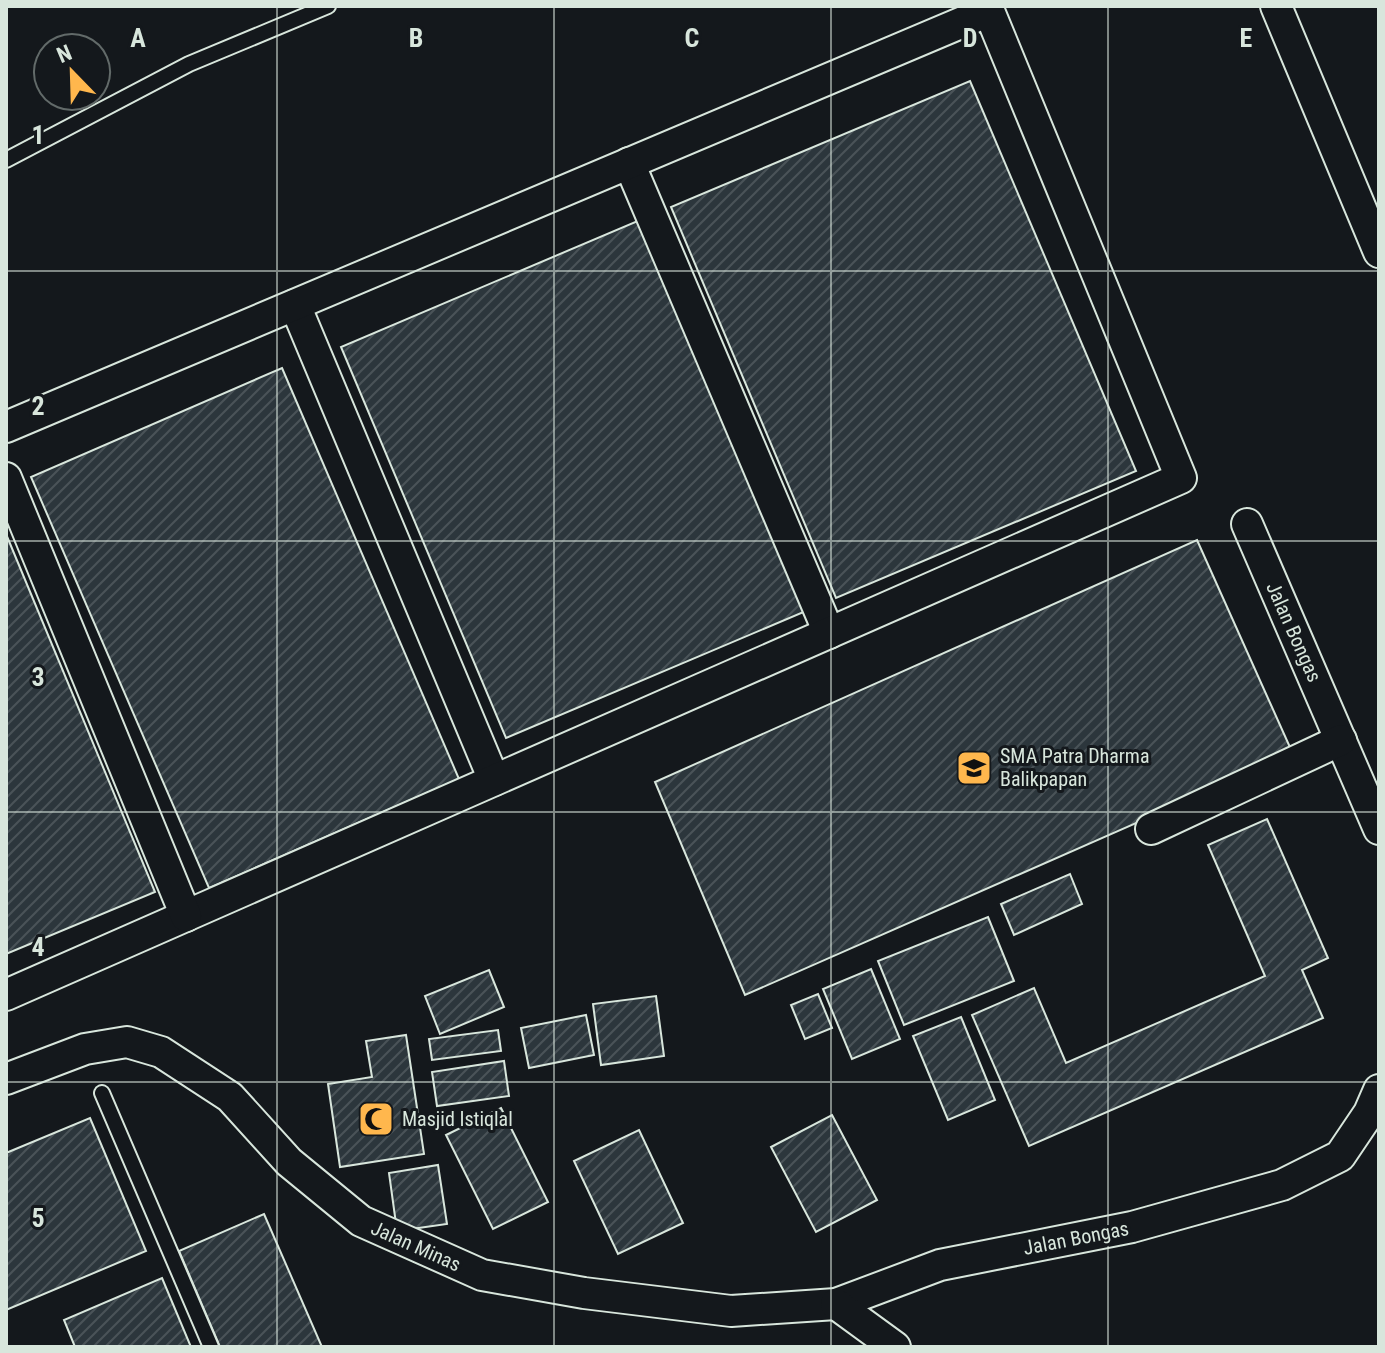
<svg xmlns="http://www.w3.org/2000/svg" width="1385" height="1353" viewBox="0 0 1385 1353" font-family="'Roboto Condensed',sans-serif">
	<style>
		.building { fill: url(#building-hatch); stroke: #d8e6dc; stroke-width: 2 }
		.lines { fill: none; stroke-linecap: round; stroke-linejoin: round }
		.service-casing { stroke: #d8e6dc; stroke-width: 18 }
		.minor-casing { stroke: #d8e6dc; stroke-width: 34 }
		.service { stroke: #14181c; stroke-width: 14 }
		.minor { stroke: #14181c; stroke-width: 30 }
		.grid { fill: none; stroke: #d8e6dc; stroke-width: 2; stroke-opacity: 0.55 }
		.labels { text-anchor: middle; dominant-baseline: central; stroke-width: 6; stroke-linejoin: round; paint-order: stroke }
		.street-label { font-size: 20px; fill: #d8e6dc; stroke: #14181c }
		.poi-label { font-size: 20px; fill: #d8e6dc; stroke: #14181c; text-anchor: start }
		.grid-label { font-size: 26px; text-anchor: middle; font-weight: bold; fill: #d8e6dc; stroke: #14181c; stroke-width: 6; stroke-linejoin: round; paint-order: stroke }
	</style>
	<defs>
		<pattern id="building-hatch" width="6" height="6" patternUnits="userSpaceOnUse" patternTransform="scale(2)"><rect width="6" height="6" fill="#2c363c"/><path d="M-1 1l2-2M0 6l6-6M5 7l2-2" fill="none" stroke="#4a5358"/></pattern>
	</defs>
	<rect width="100%" height="100%" fill="#14181c"/>
	<g class="building">
		<polygon points="970,81 1136,471 836,598 671,207"/>
		<polygon points="640,220 806,611 506,738 341,347"/>
		<polygon points="282,368 459,779 209,888 31,477"/>
		<polygon points="6,534 155,892 6,954"/>
		<polygon points="1197,540 1293,754 745,995 655,782"/>
		<polygon points="1267,819 1328,958 1302,970 1323,1018 1029,1146 972,1015 1034,988 1066,1063 1265,976 1208,845"/>
		<polygon points="1070,874 1082,904 1014,935 1001,904"/>
		<polygon points="988,917 1014,981 904,1025 878,961"/>
		<polygon points="871,969 900,1039 852,1059 823,989"/>
		<polygon points="489,970 504,1007 440,1034 425,996"/>
		<polygon points="818,994 832,1028 805,1039 791,1005"/>
		<polygon points="656,996 664,1056 601,1065 593,1004"/>
		<polygon points="586,1015 594,1055 529,1068 521,1028"/>
		<polygon points="961,1017 995,1100 948,1120 913,1036"/>
		<polygon points="498,1030 501,1051 432,1060 429,1039"/>
		<polygon points="406,1035 424,1154 340,1167 328,1084 372,1077 366,1041"/>
		<polygon points="504,1061 509,1096 437,1106 432,1072"/>
		<polygon points="501,1108 548,1202 493,1229 446,1135"/>
		<polygon points="832,1115 877,1200 816,1232 771,1147"/>
		<polygon points="90,1118 146,1251 6,1310 6,1153"/>
		<polygon points="639,1130 683,1223 618,1254 574,1161"/>
		<polygon points="438,1165 447,1224 397,1231 389,1173"/>
		<polygon points="264,1214 322,1347 220,1347 179,1251"/>
		<polygon points="162,1278 191,1347 75,1347 64,1320"/>
	</g>
	<g class="lines">
		<defs>
			<g id="service">
				<polyline points="6,160 189,64 328,6"/>
				<polyline points="102,1093 211,1347"/>
			</g>
			<g id="minor">
				<polyline points="1276,6 1379,252"/>
				<polyline points="629,163 829,633"/>
				<polyline points="295,305 494,780"/>
				<polyline points="6,427 989,11 1181,478 6,995"/>
				<polyline points="6,478 186,916"/>
				<polyline points="1247,524 1379,829"/>
				<polyline points="1151,829 1341,740"/>
				<polyline points="6,1079 85,1049 127,1042 161,1052 230,1097 289,1162 361,1221 482,1275 584,1293 731,1311 836,1304 940,1265 1132,1227 1282,1185 1340,1156 1369,1113 1379,1090"/>
				<polyline points="836,1304 895,1347"/>
			</g>
		</defs>
		<use href="#service" class="service-casing"/>
		<use href="#minor" class="minor-casing"/>
		<use href="#service" class="service"/>
		<use href="#minor" class="minor"/>
	</g>
	<path class="grid" d="M277,6V1347M554,6V1347M831,6V1347M1108,6V1347M6,271H1379M6,541H1379M6,812H1379M6,1082H1379"/>
	<defs>
		<symbol id="school-square" viewBox="-11 -11 22 22"><rect x="-9" y="-9" width="18" height="18" rx="4" fill="#ffb74d" stroke="#14181c"/><path d="M0-5L7-2L0 1L-7-2ZM-4 1L0 2.5L4 1V4Q0 6-4 4Z" fill="#111"/></symbol>
		<symbol id="mosque-square" viewBox="-11 -11 22 22"><rect x="-9" y="-9" width="18" height="18" rx="4" fill="#ffb74d" stroke="#14181c"/><path d="M3.5-4.9A6 6 0 1 0 3.5 4.9A5 5 0 1 1 3.5-4.9Z" fill="#111"/></symbol>
	</defs>
	<g fill-rule="evenodd">
		<use href="#school-square" x="954" y="748" width="40" height="40"/>
		<use href="#mosque-square" x="356" y="1099" width="40" height="40"/>
	</g>
	<g class="labels">
		<g class="street-label">
			<text transform="translate(1294 632) rotate(66)">Jalan Bongas</text>
			<text transform="translate(1076 1238) rotate(-11)">Jalan Bongas</text>
			<text transform="translate(416 1246) rotate(24)">Jalan Minas</text>
		</g>
		<g class="poi-label">
			<text x="1000" y="756">SMA Patra Dharma<tspan x="1000" dy="23">Balikpapan</tspan></text>
			<text x="402" y="1119">Masjid Istiqlal</text>
		</g>
	</g>
	<g class="grid-label">
		<text x="138" y="47">A</text>
		<text x="416" y="47">B</text>
		<text x="692" y="47">C</text>
		<text x="970" y="47">D</text>
		<text x="1246" y="47">E</text>
		<text x="38" y="144">1</text>
		<text x="38" y="415">2</text>
		<text x="38" y="686">3</text>
		<text x="38" y="956">4</text>
		<text x="38" y="1227">5</text>
	</g>
	<rect width="1385" height="1353" fill="none" stroke="#d8e6dc" stroke-width="16"/>
	<g transform="translate(72 72) rotate(337)"><circle r="38" fill="#14181c" stroke="#626a69" stroke-width="2"/>
	<path d="M0-6L14 30L0 20L-14 30Z" fill="#ffb74d"/>
	<text y="-12" font-size="22" font-weight="bold" text-anchor="middle" fill="#d8e6dc">N</text>
	</g>
</svg>
